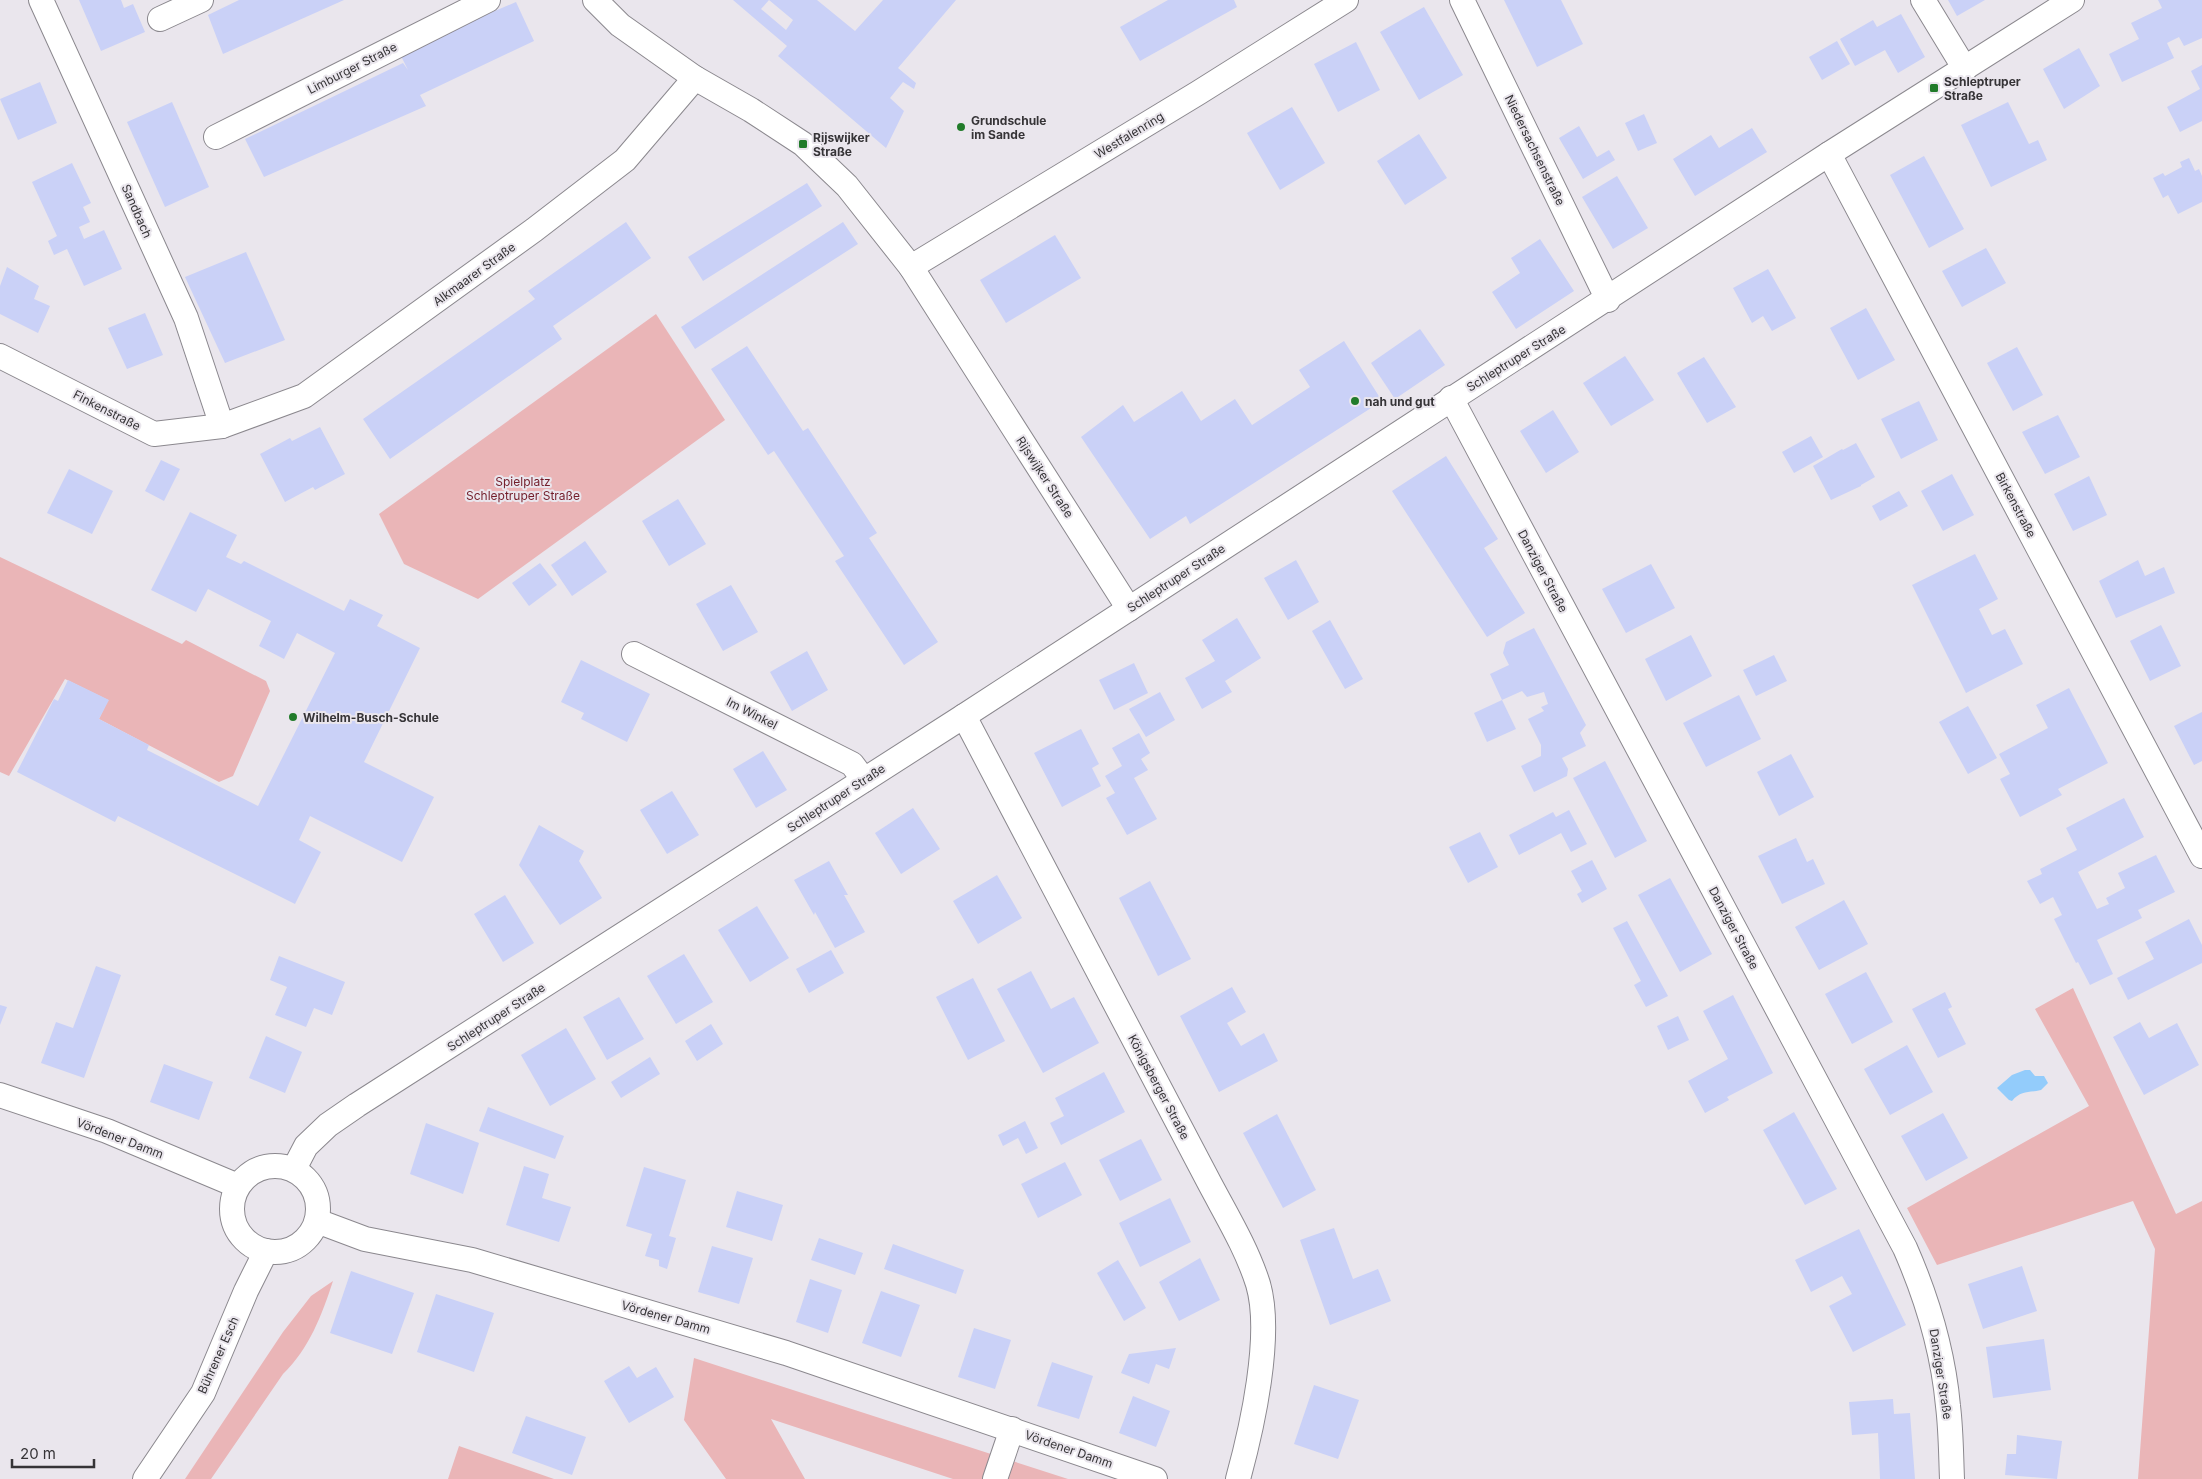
<svg xmlns="http://www.w3.org/2000/svg" width="2202" height="1479" viewBox="0 0 2202 1479" font-family="Inter,sans-serif">
	<style>
		.green { fill: #eab5b7 }
		.water { fill: #93ccfb }
		.building { fill: #cad1f7 }
		.lines { fill: none; stroke-linecap: round; stroke-linejoin: round }
		.minor-casing { stroke: #8b888e; stroke-width: 26 }
		.minor { stroke: #fff; stroke-width: 24 }
		.poi-dot { fill: #217b2a; stroke: #eae6ed; stroke-width: 2 }
		.labels { text-anchor: middle; dominant-baseline: central; stroke-width: 4; stroke-linejoin: round; paint-order: stroke }
		.street-label { font-size: 12px; fill: #363437; stroke: #eae6ed }
		.poi-label { font-size: 12px; font-weight: bold; fill: #363437; stroke: #eae6ed; text-anchor: start }
		.park-label { font-size: 12px; fill: #731d2a; stroke: #eae6ed }
	</style>
	<rect width="100%" height="100%" fill="#eae6ed"/>
	<g class="green">
		<polygon points="656,314 725,420 478,599 404,564 379,514"/>
		<polygon points="0,557 182,644 186,640 266,681 270,691 233,776 219,782 99,719 108,700 65,679 9,776 0,772"/>
		<polygon points="2073,988 2176,1214 2202,1201 2202,1479 2138,1479 2155,1249 2133,1201 1937,1265 1907,1208 2089,1106 2035,1009"/>
		<path d="M333,1281C322,1315 309,1349 283,1374L211,1479H185L283,1332L311,1296Z"/>
		<polygon points="694,1358 1068,1479 953,1479 771,1419 805,1479 726,1479 684,1420"/>
		<polygon points="459,1446 554,1479 448,1479"/>
	</g>
	<path class="water" d="M2025,1070H2030L2035,1076H2044L2048,1083L2041,1090C2029,1093 2021,1090 2012,1101L2009,1100L1997,1088L2012,1075Z"/>
	<g class="building">
		<polygon points="79,0 121,0 124,8 133,4 145,32 101,51"/>
		<polygon points="239,0 344,0 223,54 208,15"/>
		<polygon points="733,0 769,0 761,9 786,30 793,20 769,0 817,0 855,31 883,0 956,0 898,68 916,83 914,89 903,82 890,98 904,111 886,148 778,56 787,46"/>
		<polygon points="1168,0 1234,0 1237,7 1140,61 1120,27"/>
		<polygon points="1504,0 1561,0 1583,44 1537,67"/>
		<polygon points="1948,0 1985,0 1957,16"/>
		<polygon points="2158,0 2202,0 2202,38 2184,46 2179,37 2167,43 2174,58 2122,82 2109,54 2139,39 2131,23 2162,8"/>
		<polygon points="516,2 534,41 420,95 426,106 264,177 245,139 403,63 408,70 399,52"/>
		<polygon points="1424,7 1463,75 1419,100 1380,32"/>
		<polygon points="1901,14 1925,57 1898,73 1885,50 1855,66 1840,39 1873,20 1877,27"/>
		<polygon points="1837,41 1850,64 1822,80 1809,57"/>
		<polygon points="1356,42 1380,90 1338,112 1314,64"/>
		<polygon points="2079,48 2100,86 2064,109 2043,69"/>
		<polygon points="2202,65 2202,121 2180,132 2167,107 2200,89 2191,71"/>
		<polygon points="40,82 57,123 18,140 0,99"/>
		<polygon points="172,102 209,187 165,207 127,122"/>
		<polygon points="2008,102 2029,144 2038,140 2047,160 1991,187 1961,125"/>
		<polygon points="1292,107 1325,163 1280,190 1247,133"/>
		<polygon points="1644,114 1657,143 1638,151 1625,123"/>
		<polygon points="1579,126 1597,157 1609,150 1615,160 1583,179 1559,138"/>
		<polygon points="1752,128 1767,152 1695,196 1673,159 1711,135 1719,148"/>
		<polygon points="1419,134 1447,178 1405,205 1377,161"/>
		<polygon points="1924,156 1964,229 1929,248 1890,175"/>
		<polygon points="2189,158 2195,171 2199,169 2202,176 2202,202 2178,214 2168,195 2163,198 2153,178 2163,173 2165,176 2182,167 2180,162"/>
		<polygon points="72,163 91,203 83,207 90,222 79,227 84,239 104,230 122,269 84,286 67,249 54,255 48,241 57,236 32,182"/>
		<polygon points="1617,176 1648,228 1613,249 1582,197"/>
		<polygon points="807,183 822,206 703,281 688,257"/>
		<polygon points="626,222 651,258 553,326 562,339 390,459 363,419 535,299 528,291"/>
		<polygon points="843,222 858,244 695,349 681,327"/>
		<polygon points="1055,235 1081,278 1006,323 980,280"/>
		<polygon points="1540,239 1574,291 1516,329 1492,292 1520,273 1511,258"/>
		<polygon points="1986,248 2006,283 1962,307 1942,271"/>
		<polygon points="246,252 285,340 225,363 185,277"/>
		<polygon points="7,267 39,286 34,299 50,306 38,333 0,314 0,286"/>
		<polygon points="1768,269 1796,318 1772,331 1763,316 1752,323 1733,288"/>
		<polygon points="1866,308 1895,360 1858,380 1830,328"/>
		<polygon points="145,313 163,355 127,369 108,328"/>
		<polygon points="1420,329 1445,365 1395,399 1371,363"/>
		<polygon points="1344,341 1382,401 1190,524 1186,516 1150,539 1081,437 1123,405 1134,422 1182,391 1201,421 1235,399 1252,425 1310,387 1299,370"/>
		<polygon points="747,346 803,431 808,428 877,533 869,538 938,642 904,665 835,561 844,556 774,451 768,455 711,369"/>
		<polygon points="2017,347 2043,395 2013,411 1987,363"/>
		<polygon points="1625,356 1654,400 1611,426 1583,383"/>
		<polygon points="1704,357 1736,407 1707,423 1677,373"/>
		<polygon points="1919,401 1938,440 1901,459 1881,419"/>
		<polygon points="1553,410 1579,452 1546,473 1520,431"/>
		<polygon points="2058,415 2080,457 2045,474 2022,432"/>
		<polygon points="320,427 345,474 315,490 313,487 285,502 260,454 290,438 292,441"/>
		<polygon points="1811,436 1823,457 1794,473 1782,452"/>
		<polygon points="1856,443 1875,477 1861,485 1861,486 1831,500 1813,466 1842,449 1843,450"/>
		<polygon points="1446,456 1498,539 1484,548 1525,613 1487,637 1392,491"/>
		<polygon points="161,460 180,469 164,501 145,491"/>
		<polygon points="69,469 113,491 92,534 47,513"/>
		<polygon points="1952,474 1974,515 1943,531 1921,491"/>
		<polygon points="2089,476 2107,515 2073,531 2054,494"/>
		<polygon points="1899,491 1908,506 1880,521 1872,506"/>
		<polygon points="678,499 706,544 669,566 642,521"/>
		<polygon points="190,512 237,535 226,557 241,564 244,561 344,611 350,599 383,615 377,626 420,648 364,762 434,797 402,862 310,816 299,840 321,852 295,904 118,816 115,822 17,772 54,699 58,701 68,680 109,700 99,719 149,745 147,750 258,806 335,653 297,633 284,659 259,646 271,621 208,589 196,612 151,590"/>
		<polygon points="585,541 607,572 572,596 551,565"/>
		<polygon points="1975,554 1998,599 1979,609 1992,635 2005,629 2023,664 1966,693 1912,585"/>
		<polygon points="1296,560 1319,602 1288,620 1264,578"/>
		<polygon points="2138,560 2145,576 2164,567 2175,593 2116,618 2099,581"/>
		<polygon points="540,563 557,585 529,606 512,583"/>
		<polygon points="1651,564 1675,608 1626,633 1602,589"/>
		<polygon points="731,585 758,632 723,651 696,604"/>
		<polygon points="1237,618 1261,658 1225,681 1232,692 1202,709 1185,678 1215,661 1202,640"/>
		<polygon points="1330,620 1363,679 1345,689 1312,631"/>
		<polygon points="2161,625 2181,666 2150,681 2130,641"/>
		<polygon points="1534,628 1586,725 1580,733 1586,746 1562,758 1568,769 1567,776 1534,792 1521,766 1541,756 1541,745 1528,719 1544,711 1541,707 1548,704 1544,692 1527,697 1522,691 1502,700 1490,674 1509,665 1503,653 1506,642"/>
		<polygon points="1691,635 1712,676 1666,701 1645,659"/>
		<polygon points="807,651 828,690 792,711 770,672"/>
		<polygon points="1774,655 1787,681 1756,696 1743,670"/>
		<polygon points="581,660 650,694 627,742 581,719 584,713 561,702"/>
		<polygon points="1134,663 1148,693 1114,710 1099,680"/>
		<polygon points="2069,688 2108,763 2058,789 2062,795 2020,817 2000,779 2010,774 1999,754 2048,728 2036,705"/>
		<polygon points="1160,692 1175,720 1146,737 1129,709"/>
		<polygon points="1739,695 1761,739 1706,767 1683,723"/>
		<polygon points="1502,700 1516,729 1487,742 1474,713"/>
		<polygon points="1968,706 1997,758 1968,774 1939,722"/>
		<polygon points="2202,712 2202,761 2194,765 2174,726"/>
		<polygon points="1081,729 1099,764 1092,768 1101,786 1062,807 1034,753"/>
		<polygon points="1139,733 1150,753 1141,759 1148,770 1134,778 1157,819 1127,835 1106,798 1115,793 1105,776 1122,766 1112,748"/>
		<polygon points="763,751 787,790 756,808 733,769"/>
		<polygon points="1791,754 1814,797 1779,816 1757,772"/>
		<polygon points="1605,761 1647,841 1615,858 1573,778"/>
		<polygon points="672,791 699,835 667,854 640,810"/>
		<polygon points="2124,798 2144,837 2078,872 2097,909 2109,904 2106,898 2125,888 2118,873 2156,855 2175,892 2138,910 2142,918 2097,940 2113,974 2090,985 2078,962 2076,963 2054,919 2062,915 2053,897 2040,904 2027,881 2042,874 2040,869 2077,850 2066,828"/>
		<polygon points="913,808 940,849 901,874 875,833"/>
		<polygon points="1569,810 1587,844 1571,852 1561,833 1519,855 1509,835 1553,812 1556,817"/>
		<polygon points="539,825 584,851 579,861 602,898 560,925 519,865"/>
		<polygon points="1480,832 1498,867 1468,883 1449,847"/>
		<polygon points="1796,838 1807,862 1813,859 1825,884 1782,904 1758,856"/>
		<polygon points="1592,860 1607,889 1582,903 1577,894 1582,891 1571,871"/>
		<polygon points="829,861 848,895 844,895 865,932 835,948 815,912 814,915 794,880"/>
		<polygon points="997,875 1022,918 978,944 953,901"/>
		<polygon points="1670,878 1712,954 1680,972 1638,895"/>
		<polygon points="1150,881 1191,959 1158,976 1119,898"/>
		<polygon points="505,895 534,943 503,962 474,914"/>
		<polygon points="1844,900 1868,944 1819,970 1795,927"/>
		<polygon points="757,906 789,958 750,982 718,930"/>
		<polygon points="2189,919 2202,945 2202,963 2128,1000 2117,978 2154,959 2145,942"/>
		<polygon points="1627,921 1668,996 1646,1007 1634,985 1641,981 1613,928"/>
		<polygon points="831,950 844,973 809,993 796,969"/>
		<polygon points="684,954 713,1002 676,1024 647,976"/>
		<polygon points="279,956 345,982 332,1015 314,1008 306,1027 275,1015 287,987 270,980"/>
		<polygon points="96,966 121,975 84,1078 41,1063 56,1022 73,1028"/>
		<polygon points="1031,971 1051,1009 1074,997 1099,1043 1043,1073 997,989"/>
		<polygon points="1866,972 1893,1022 1852,1044 1825,994"/>
		<polygon points="973,978 1005,1041 968,1060 936,997"/>
		<polygon points="1232,987 1246,1012 1227,1023 1241,1046 1264,1033 1278,1061 1219,1092 1180,1016"/>
		<polygon points="1945,992 1952,1007 1948,1009 1966,1044 1938,1058 1912,1009"/>
		<polygon points="1733,995 1773,1073 1727,1097 1729,1100 1705,1113 1688,1081 1728,1059 1703,1011"/>
		<polygon points="619,997 644,1039 607,1060 583,1017"/>
		<polygon points="0,1005 7,1007 0,1025"/>
		<polygon points="1678,1016 1689,1040 1668,1050 1657,1026"/>
		<polygon points="2140,1022 2149,1038 2177,1023 2199,1065 2144,1095 2113,1037"/>
		<polygon points="711,1024 723,1044 697,1061 685,1041"/>
		<polygon points="566,1028 596,1079 550,1106 521,1055"/>
		<polygon points="266,1036 302,1052 285,1093 249,1078"/>
		<polygon points="1907,1045 1933,1092 1890,1115 1864,1069"/>
		<polygon points="650,1057 660,1074 621,1098 611,1082"/>
		<polygon points="164,1064 213,1082 199,1120 150,1102"/>
		<polygon points="1104,1072 1125,1112 1061,1145 1050,1123 1064,1116 1055,1098"/>
		<polygon points="488,1107 564,1136 555,1159 479,1131"/>
		<polygon points="1794,1112 1837,1189 1805,1205 1763,1130"/>
		<polygon points="1943,1113 1968,1158 1926,1181 1901,1136"/>
		<polygon points="1277,1114 1316,1190 1283,1208 1243,1133"/>
		<polygon points="1025,1121 1038,1148 1026,1154 1018,1138 1003,1146 998,1135"/>
		<polygon points="426,1123 479,1143 463,1194 410,1174"/>
		<polygon points="1141,1139 1162,1180 1120,1201 1099,1160"/>
		<polygon points="1065,1162 1082,1195 1038,1218 1021,1184"/>
		<polygon points="524,1166 549,1174 542,1198 571,1207 559,1242 506,1225"/>
		<polygon points="644,1167 686,1180 669,1236 676,1238 667,1269 659,1266 659,1260 645,1256 652,1234 626,1226"/>
		<polygon points="737,1191 783,1205 772,1241 726,1227"/>
		<polygon points="1170,1198 1191,1242 1140,1267 1119,1223"/>
		<polygon points="1334,1228 1353,1279 1378,1269 1391,1301 1330,1325 1300,1240"/>
		<polygon points="1859,1229 1906,1325 1853,1352 1829,1306 1852,1294 1842,1276 1811,1292 1795,1260"/>
		<polygon points="819,1238 863,1253 855,1275 811,1260"/>
		<polygon points="893,1244 964,1270 956,1294 884,1269"/>
		<polygon points="712,1246 753,1258 739,1304 698,1292"/>
		<polygon points="1200,1258 1220,1300 1179,1321 1159,1282"/>
		<polygon points="1118,1260 1146,1308 1124,1321 1097,1273"/>
		<polygon points="2022,1266 2037,1311 1983,1329 1968,1284"/>
		<polygon points="351,1271 414,1293 392,1354 330,1333"/>
		<polygon points="810,1279 842,1290 828,1333 796,1322"/>
		<polygon points="881,1291 920,1305 901,1357 862,1343"/>
		<polygon points="436,1294 494,1313 474,1372 417,1352"/>
		<polygon points="974,1328 1011,1340 995,1389 958,1377"/>
		<polygon points="2044,1339 2051,1390 1993,1398 1986,1347"/>
		<polygon points="1176,1348 1169,1369 1156,1364 1149,1384 1121,1373 1129,1354"/>
		<polygon points="1052,1362 1093,1376 1079,1419 1037,1406"/>
		<polygon points="629,1366 637,1378 656,1367 674,1397 629,1423 604,1381"/>
		<polygon points="1314,1385 1359,1400 1338,1459 1294,1444"/>
		<polygon points="1133,1396 1170,1411 1156,1447 1119,1433"/>
		<polygon points="1893,1399 1894,1414 1910,1413 1915,1479 1880,1479 1878,1433 1852,1435 1849,1402"/>
		<polygon points="526,1416 586,1437 572,1475 512,1453"/>
		<polygon points="2017,1435 2062,1441 2057,1479 2005,1475 2007,1454 2016,1454"/>
	</g>
	<g class="lines">
		<defs>
			<g id="minor">
				<polyline points="41,0 186,318 222,426"/>
				<polyline points="595,0 620,25 695,78 751,110 803,144 847,186 911,267 1129,609"/>
				<polyline points="1462,0 1608,300"/>
				<polyline points="1923,0 1965,69"/>
				<polyline points="160,19 201,0"/>
				<polyline points="216,137 488,0"/>
				<polyline points="1829,154 2202,856"/>
				<polyline points="911,267 1198,93 1346,0"/>
				<polyline points="0,356 154,434 222,426 304,396 534,230 625,160 695,78"/>
				<path d="M1451,398L1905,1248C1927,1298 1943,1351 1948,1406C1951,1430 1951,1455 1952,1479"/>
				<polyline points="634,654 852,764 864,780"/>
				<path d="M964,716L1210,1184C1227,1216 1247,1249 1258,1284C1273,1335 1252,1428 1238,1479"/>
				<polyline points="0,1095 107,1131 238,1186"/>
				<circle cx="275" cy="1209" r="43"/>
				<polyline points="294,1169 306,1146 328,1125 357,1105 964,716 1829,154 2072,0"/>
				<polyline points="317,1221 365,1239 472,1260 786,1353 1155,1479"/>
				<polyline points="145,1479 203,1393 246,1291 266,1251"/>
				<polyline points="995,1479 1012,1429"/>
			</g>
		</defs>
		<use href="#minor" class="minor-casing"/>
		<use href="#minor" class="minor"/>
	</g>
	<g class="poi-dot">
		<rect x="1929" y="83" width="10" height="10" rx="2.5"/>
		<circle cx="961" cy="127" r="5"/>
		<rect x="798" y="139" width="10" height="10" rx="2.5"/>
		<circle cx="1355" cy="401" r="5"/>
		<circle cx="293" cy="717" r="5"/>
	</g>
	<g class="labels">
		<g class="street-label">
			<text transform="translate(352 68) rotate(-27)">Limburger Straße</text>
			<text transform="translate(1129 135) rotate(-31)">Westfalenring</text>
			<text transform="translate(1535 150) rotate(64)">Niedersachsenstraße</text>
			<text transform="translate(137 211) rotate(66)">Sandbach</text>
			<text transform="translate(474 274) rotate(-36)">Alkmaarer Straße</text>
			<text transform="translate(1516 358) rotate(-32)">Schleptruper Straße</text>
			<text transform="translate(107 410) rotate(27)">Finkenstraße</text>
			<text transform="translate(1045 477) rotate(57)">Rijswijker Straße</text>
			<text transform="translate(2016 505) rotate(62)">Birkenstraße</text>
			<text transform="translate(1543 571) rotate(62)">Danziger Straße</text>
			<text transform="translate(1176 578) rotate(-33)">Schleptruper Straße</text>
			<text transform="translate(752 713) rotate(27)">Im Winkel</text>
			<text transform="translate(836 798) rotate(-33)">Schleptruper Straße</text>
			<text transform="translate(1734 928) rotate(62)">Danziger Straße</text>
			<text transform="translate(496 1017) rotate(-33)">Schleptruper Straße</text>
			<text transform="translate(1159 1087) rotate(62)">Königsberger Straße</text>
			<text transform="translate(120 1138) rotate(21)">Vördener Damm</text>
			<text transform="translate(666 1317) rotate(16)">Vördener Damm</text>
			<text transform="translate(218 1355) rotate(-66)">Bührener Esch</text>
			<text transform="translate(1941 1374) rotate(81)">Danziger Straße</text>
			<text transform="translate(1069 1449) rotate(19)">Vördener Damm</text>
		</g>
		<g class="poi-label">
			<text x="1944" y="81">Schleptruper<tspan x="1944" dy="14">Straße</tspan></text>
			<text x="971" y="120">Grundschule<tspan x="971" dy="14">im Sande</tspan></text>
			<text x="813" y="137">Rijswijker<tspan x="813" dy="14">Straße</tspan></text>
			<text x="1365" y="401">nah und gut</text>
			<text x="303" y="717">Wilhelm-Busch-Schule</text>
		</g>
		<g class="park-label">
			<text x="523" y="481">Spielplatz<tspan x="523" dy="14">Schleptruper Straße</tspan></text>
		</g>
	</g>
	<path d="M12 1459v8h82v-8" fill="none" stroke="#363437" stroke-width="2.5"/>
	<text x="20" y="1459" font-size="15" fill="#363437" stroke="#eae6ed" stroke-width="4" paint-order="stroke">20 m</text>
</svg>
